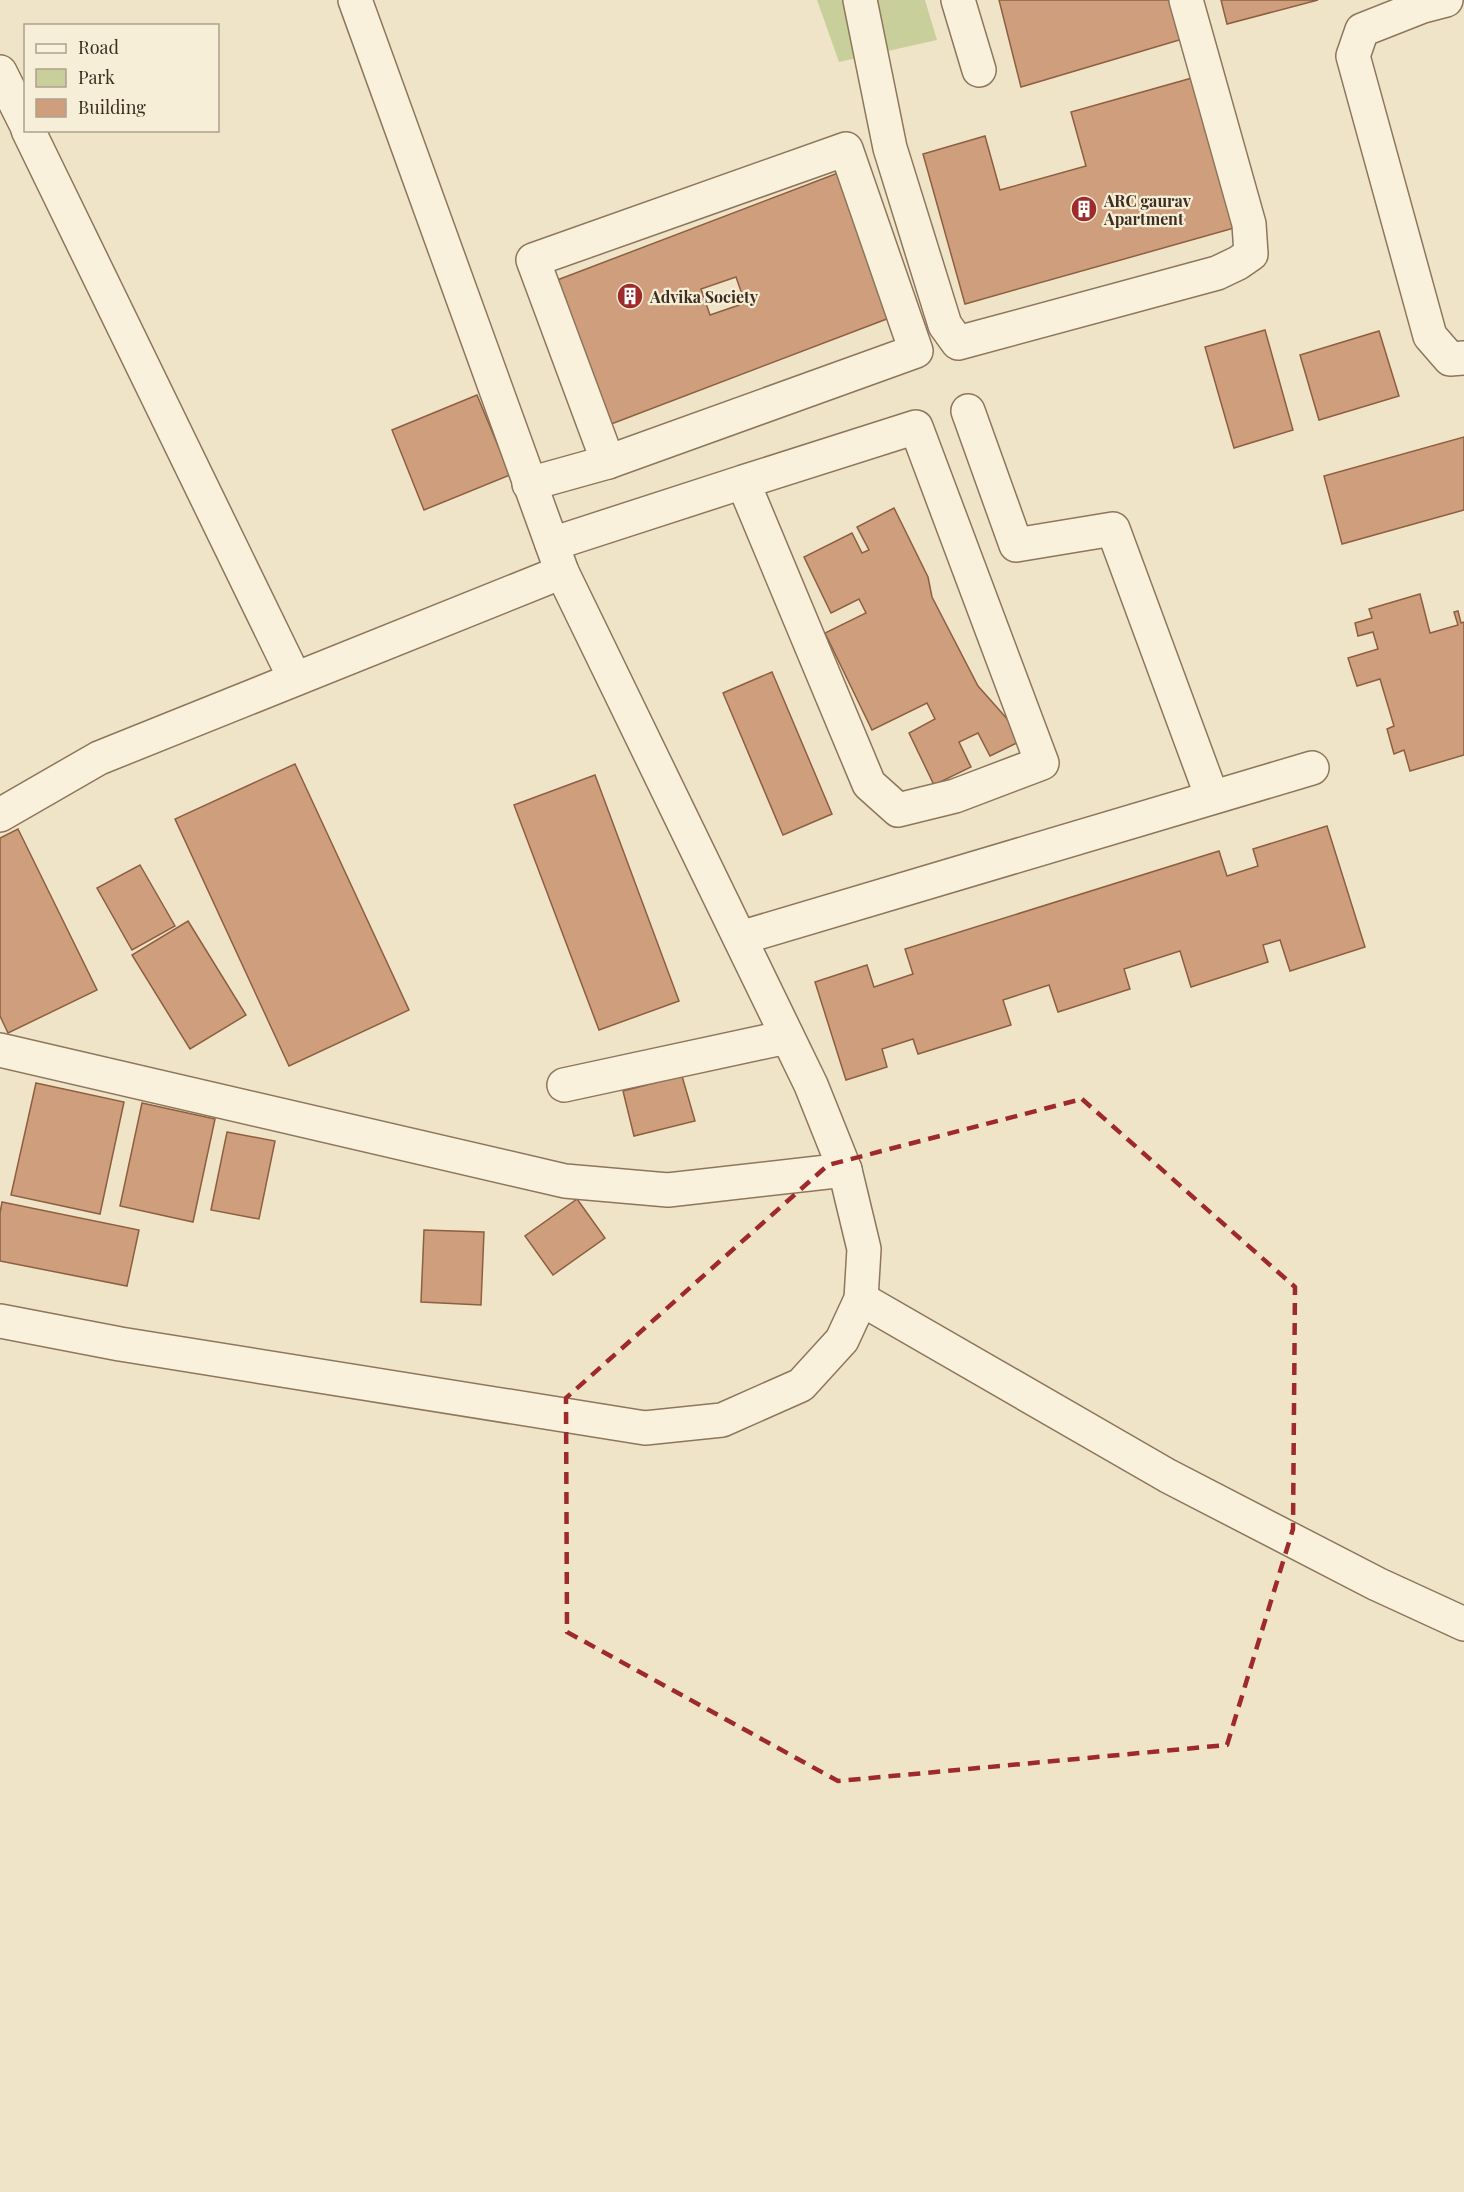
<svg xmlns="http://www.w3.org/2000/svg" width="1464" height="2192" viewBox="0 0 1464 2192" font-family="'Playfair Display',serif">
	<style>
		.green { fill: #c9cf9b }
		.building { fill: #cf9f7d; stroke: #8d5f41; stroke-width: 1.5; fill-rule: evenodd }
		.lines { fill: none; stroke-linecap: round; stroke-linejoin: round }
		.minor-casing { stroke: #8d765c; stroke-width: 36 }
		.minor { stroke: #faf1dc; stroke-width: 33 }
		.marked { fill: none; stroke: #9e2a2b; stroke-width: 4.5; stroke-dasharray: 12 8; stroke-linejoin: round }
		.labels { text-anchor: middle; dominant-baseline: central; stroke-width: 4.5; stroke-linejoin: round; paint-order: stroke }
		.poi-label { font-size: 16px; font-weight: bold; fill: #3d2e20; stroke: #f7eed8; text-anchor: start }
	</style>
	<rect width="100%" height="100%" fill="#f0e4c8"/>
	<polygon class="green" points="817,0 925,0 937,40 839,62"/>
	<g class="building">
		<polygon points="999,0 1173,0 1186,38 1021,87"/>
		<polygon points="1221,0 1318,0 1227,24"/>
		<polygon points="1192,78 1234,228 965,304 923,154 985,136 1000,190 1086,166 1071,112"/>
		<path d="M838,173L892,317L606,426L552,282ZM736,277L745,303L710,315L701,289Z"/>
		<polygon points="1265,330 1293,430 1234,448 1205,347"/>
		<polygon points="1379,331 1399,396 1319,420 1300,355"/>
		<polygon points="477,395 510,475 424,510 392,430"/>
		<polygon points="1464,437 1464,510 1342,544 1324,476"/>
		<polygon points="894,508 928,577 932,597 978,686 1025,739 990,756 978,733 959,742 971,767 934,785 909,733 935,719 927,703 872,730 825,633 866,613 859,599 831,613 804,557 852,533 862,553 869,550 857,527"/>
		<polygon points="1420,594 1430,633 1458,625 1454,612 1458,611 1461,623 1464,622 1464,755 1410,771 1404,750 1394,754 1387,729 1394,726 1380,679 1357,686 1348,658 1378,649 1373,632 1358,636 1355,623 1372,618 1369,609"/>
		<polygon points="772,672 832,814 783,835 723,693"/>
		<polygon points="295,764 409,1010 289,1066 175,819"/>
		<polygon points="595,775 679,1001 599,1030 514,805"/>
		<polygon points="1327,826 1365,947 1290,971 1280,940 1263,945 1268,962 1191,987 1180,951 1124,969 1130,989 1058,1012 1049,985 1003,1000 1011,1025 918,1054 913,1039 882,1049 887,1067 846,1080 815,982 867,965 874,987 913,974 905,949 1219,851 1227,876 1258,866 1253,849"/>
		<polygon points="18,829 97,990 8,1033 0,1016 0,838"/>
		<polygon points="140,865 175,926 132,950 97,888"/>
		<polygon points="188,921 246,1015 190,1049 132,955"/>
		<polygon points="682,1076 695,1121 634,1136 623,1091"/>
		<polygon points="36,1083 124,1102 100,1214 11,1195"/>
		<polygon points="142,1103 215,1119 193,1222 120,1206"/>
		<polygon points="227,1132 275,1141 259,1219 211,1210"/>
		<polygon points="577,1199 605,1238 553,1275 525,1236"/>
		<polygon points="2,1202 139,1230 127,1286 0,1261 0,1213"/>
		<polygon points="424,1230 484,1232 481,1305 421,1302"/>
	</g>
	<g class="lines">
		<defs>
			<g id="minor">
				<polyline points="860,0 890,148 945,325 958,343 1217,273 1238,263 1251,254 1249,224 1186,0"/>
				<polyline points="958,0 979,70"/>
				<polyline points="1446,0 1423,6 1362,30 1353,56 1430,336 1450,359 1464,358"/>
				<polyline points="0,72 26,124"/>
				<polyline points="28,130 295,679"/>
				<polygon points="846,149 916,351 608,462 533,260"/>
				<polyline points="968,411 1016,545 1113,529 1212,797"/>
				<polyline points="529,484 608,462"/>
				<polyline points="552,544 743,482 869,784 898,810 955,796 1042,763 916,427 743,482"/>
				<polyline points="0,815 99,758 562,572"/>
				<polyline points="740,938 1312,768"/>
				<polyline points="0,1050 565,1181 668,1190 845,1170"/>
				<polyline points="564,1085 787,1037"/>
				<polyline points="861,1299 1168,1476 1377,1584 1464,1624"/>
				<polyline points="0,1321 120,1344 645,1428 722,1420 801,1385 842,1340 861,1299 864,1249 845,1170 811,1085 562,572 355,0"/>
			</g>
		</defs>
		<use href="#minor" class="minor-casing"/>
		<use href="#minor" class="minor"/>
	</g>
	<path class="marked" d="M1082,1099L1295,1287L1293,1529L1227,1745L838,1781L567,1632L566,1398L828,1165Z"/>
	<defs>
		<symbol id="building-disc" viewBox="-11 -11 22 22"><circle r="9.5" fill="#9e2a2b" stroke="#f7eed8"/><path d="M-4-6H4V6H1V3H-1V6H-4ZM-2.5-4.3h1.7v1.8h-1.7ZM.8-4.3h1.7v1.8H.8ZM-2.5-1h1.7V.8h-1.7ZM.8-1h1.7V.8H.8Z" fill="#fff"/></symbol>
	</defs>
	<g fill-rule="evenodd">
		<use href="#building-disc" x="1069" y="194" width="30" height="30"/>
		<use href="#building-disc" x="615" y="281" width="30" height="30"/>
	</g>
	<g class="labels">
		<g class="poi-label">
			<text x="1104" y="200">ARC gaurav<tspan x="1104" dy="18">Apartment</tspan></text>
			<text x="650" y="296">Advika Society</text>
		</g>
	</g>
	<rect x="24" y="24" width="195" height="108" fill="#f7eed8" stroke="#ada18e" stroke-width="1.5"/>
	<rect x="36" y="44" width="30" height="9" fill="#faf1dc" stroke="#ada18e" stroke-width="1.5"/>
	<text x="78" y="54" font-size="18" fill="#3d2e20">Road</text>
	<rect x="36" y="69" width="30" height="18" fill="#c9cf9b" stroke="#ada18e" stroke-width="1.5"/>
	<text x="78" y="84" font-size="18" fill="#3d2e20">Park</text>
	<rect x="36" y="99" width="30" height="18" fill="#cf9f7d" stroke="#ada18e" stroke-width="1.5"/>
	<text x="78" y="114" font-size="18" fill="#3d2e20">Building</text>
</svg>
